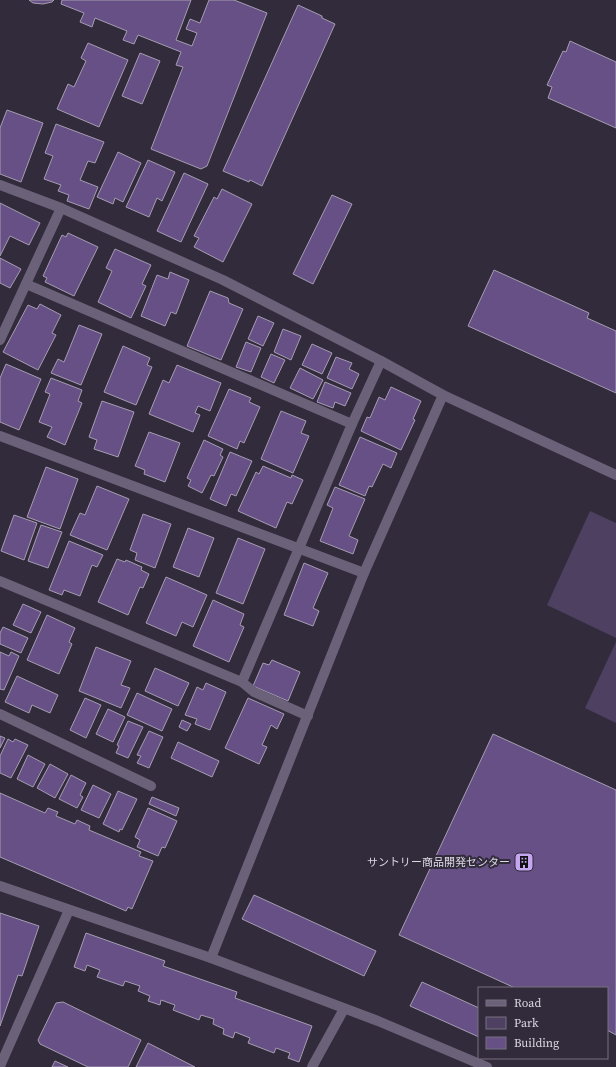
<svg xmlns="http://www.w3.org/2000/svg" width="616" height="1067" viewBox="0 0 616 1067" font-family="'Source Serif 4','Noto Sans JP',serif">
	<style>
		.green { fill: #4e4060 }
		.building { fill: #675085; stroke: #a59db1 }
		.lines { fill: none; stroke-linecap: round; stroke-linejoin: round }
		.minor { stroke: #6b627a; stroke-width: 10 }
		.labels { text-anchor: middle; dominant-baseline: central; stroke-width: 4; stroke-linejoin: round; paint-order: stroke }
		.poi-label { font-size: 11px; fill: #dcd8e3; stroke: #322b3c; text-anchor: end }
	</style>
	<rect width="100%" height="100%" fill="#322b3c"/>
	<g class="green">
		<polygon points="590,511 616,523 616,638 547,605"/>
		<polygon points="616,642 616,723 585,708"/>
	</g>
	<g class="building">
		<polygon points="29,0 54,0 52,2 43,4 33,3"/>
		<polygon points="62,0 191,0 176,40 192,46 197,33 186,29 190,19 200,23 209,0 234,0 267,13 207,166 201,169 151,149 183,67 176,65 181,52 138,35 134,44 123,40 127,31 95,18 92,27 80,22 84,13 61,4"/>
		<polygon points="298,5 322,16 322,18 335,24 262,186 250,180 249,182 223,171"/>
		<polygon points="570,41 616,62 616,128 548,98 552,87 547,85 563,51 566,52"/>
		<polygon points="88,43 128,60 99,127 57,109 68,84 74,87 86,61 81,58"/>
		<polygon points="140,53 160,61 142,104 122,96"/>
		<polygon points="7,110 43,123 21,182 0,174 0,128"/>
		<polygon points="56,124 104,142 95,163 88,161 80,180 98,187 89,209 67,201 69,195 58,191 61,185 44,179 53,156 45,153"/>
		<polygon points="118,152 141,163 123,202 115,198 113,204 97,197"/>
		<polygon points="148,160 175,172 162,201 157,198 149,217 126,207"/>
		<polygon points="184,173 208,184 181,242 157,231"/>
		<polygon points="222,189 252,204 223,262 194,247 199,238 194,236 214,197 217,199"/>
		<polygon points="332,195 352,204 313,284 293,274"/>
		<polygon points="0,203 40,223 29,245 10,236 0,256"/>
		<polygon points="68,233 98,247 74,296 45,282 47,278 43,276 62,235 66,237"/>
		<polygon points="115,249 151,265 142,284 146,286 131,318 98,302 112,271 106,268"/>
		<polygon points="0,258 21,269 10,288 0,283"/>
		<polygon points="494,270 589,313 587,318 616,331 616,393 468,326"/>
		<polygon points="170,272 189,280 176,314 171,312 165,326 141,316 157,275 168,279"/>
		<polygon points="210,291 228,298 229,303 243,309 221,360 187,346"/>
		<polygon points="40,304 61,315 52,333 56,335 38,370 3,352 28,305 37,309"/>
		<polygon points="258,316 274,323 263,346 248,339"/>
		<polygon points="79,325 102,334 81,385 51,373 58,359 64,362"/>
		<polygon points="283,329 301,336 291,360 274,352"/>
		<polygon points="246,342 261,348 251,372 236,367"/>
		<polygon points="312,344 332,353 322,374 302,365"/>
		<polygon points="123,346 150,358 147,365 152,367 136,405 104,392"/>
		<polygon points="271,354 285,360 274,383 261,377"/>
		<polygon points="336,357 352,363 349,369 359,374 352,389 327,378"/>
		<polygon points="6,364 41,379 19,430 0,422 0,378"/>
		<polygon points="177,365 221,383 210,411 198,406 195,413 200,415 193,432 149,414 163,380 169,383"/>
		<polygon points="300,368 323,380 313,399 290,388"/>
		<polygon points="51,378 82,390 78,401 82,403 65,445 47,437 52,427 39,422 50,394 45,392"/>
		<polygon points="325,382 351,393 345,406 335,402 333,408 317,402"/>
		<polygon points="391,387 421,401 413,419 415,420 401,450 361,431 367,417 370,418 379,397 385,400"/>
		<polygon points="229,389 251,398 249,402 260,407 244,443 240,441 237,449 208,436"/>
		<polygon points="102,401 134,412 118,457 94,449 97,440 89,437"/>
		<polygon points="281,411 306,421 301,433 309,436 293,473 261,459"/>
		<polygon points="149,432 180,443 165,482 144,474 145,470 135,466"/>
		<polygon points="360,437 397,453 391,468 383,464 372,487 369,486 365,496 339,485"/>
		<polygon points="204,440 223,449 220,455 223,457 214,476 211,475 202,493 188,486 191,480 187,478"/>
		<polygon points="230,452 252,461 236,496 231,494 226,506 210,499"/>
		<polygon points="263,466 291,478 292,475 303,480 292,504 287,502 276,528 238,511 256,472 259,474"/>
		<polygon points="46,467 78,479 60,529 27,517"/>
		<polygon points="97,486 129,499 107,550 70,535 80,513 85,515"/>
		<polygon points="335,487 365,499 349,536 358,540 353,554 320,541 333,508 327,505"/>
		<polygon points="143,514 171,524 155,568 135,560 137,553 130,550"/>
		<polygon points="14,515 37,523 24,560 1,551"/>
		<polygon points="41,525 62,532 48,568 28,561"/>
		<polygon points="188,528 214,538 199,577 173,567"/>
		<polygon points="238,538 265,549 243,604 216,593"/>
		<polygon points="69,541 103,555 97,567 92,565 80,596 64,590 62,595 49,590"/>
		<polygon points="117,559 125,562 126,560 142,567 141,570 149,574 143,588 140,587 128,615 98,602"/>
		<polygon points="304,563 328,573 313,608 319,611 313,626 284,615"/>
		<polygon points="166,577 207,595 193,627 182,622 176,636 146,623"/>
		<polygon points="213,600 244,614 240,625 244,627 229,662 193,646"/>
		<polygon points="23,604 41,612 31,633 13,625"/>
		<polygon points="47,615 75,628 69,642 72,644 59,674 27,660"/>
		<polygon points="3,627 28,638 21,653 0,644 0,633"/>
		<polygon points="96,647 131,661 121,685 130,688 121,708 79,691"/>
		<polygon points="0,652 9,656 11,652 19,656 4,690 0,689"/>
		<polygon points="272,660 300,672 288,701 253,686 263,663 269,665"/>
		<polygon points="155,668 189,683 178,706 145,691"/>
		<polygon points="17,676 58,695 50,713 32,705 29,713 5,702"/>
		<polygon points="206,683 226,692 210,730 195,724 197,719 185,715 197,687 203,690"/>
		<polygon points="137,693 172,709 162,731 127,715"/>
		<polygon points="85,698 101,705 86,738 70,730"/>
		<polygon points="248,698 284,714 277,729 271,725 262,745 267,747 259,764 225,748"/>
		<polygon points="108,709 125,717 113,742 96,734"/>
		<polygon points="182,720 191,724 187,731 179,727"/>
		<polygon points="128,721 143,727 128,758 116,753 119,746 117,745"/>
		<polygon points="149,731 163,737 149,768 137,763 141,756 137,755"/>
		<polygon points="493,734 616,790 616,1035 607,1030 607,988 515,988 399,935"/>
		<polygon points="0,736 5,738 0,748"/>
		<polygon points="8,739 13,742 15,739 28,745 11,778 0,773 0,756"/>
		<polygon points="178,742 219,761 212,777 171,758"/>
		<polygon points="28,755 45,764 33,787 17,779"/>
		<polygon points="50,764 68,774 55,798 37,788"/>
		<polygon points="71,775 86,783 80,795 83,797 77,808 59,799"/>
		<polygon points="93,785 111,794 99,818 81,810"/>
		<polygon points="118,791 137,799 122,830 120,829 119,832 103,824"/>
		<polygon points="0,793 45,813 48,808 58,812 56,816 75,824 77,820 90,826 89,830 141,852 139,856 153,861 132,909 128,907 126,911 0,857"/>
		<polygon points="152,797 179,808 176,816 149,804"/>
		<polygon points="148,808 177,821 165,848 162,847 158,856 137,847 140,840 135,837"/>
		<polygon points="254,895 376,951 364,976 242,919"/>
		<polygon points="0,913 39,926 22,976 18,975 0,1026"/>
		<polygon points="86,933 165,961 163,966 237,992 235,998 312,1026 299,1062 288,1058 290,1053 276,1048 274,1053 248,1043 250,1038 235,1032 233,1038 223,1034 224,1029 213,1024 214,1019 201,1015 199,1020 173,1010 175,1005 161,1000 160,1005 148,1001 150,996 138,991 140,986 125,981 123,986 97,977 100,970 87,965 85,971 74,967"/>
		<polygon points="422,982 479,1008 479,1037 410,1006"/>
		<polygon points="63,1002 141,1040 128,1067 88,1067 40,1044 38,1040 56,1003"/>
		<polygon points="148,1043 195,1067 136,1067"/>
		<polygon points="55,1061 68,1067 52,1067"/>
	</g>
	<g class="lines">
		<g class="minor">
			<polyline points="0,185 61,208 223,280 381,361 443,395 616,475"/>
			<polyline points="26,284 352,424"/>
			<polyline points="0,340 61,208"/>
			<polyline points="0,436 364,573"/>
			<polyline points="0,581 242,682 352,424 381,361"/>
			<polyline points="242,682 254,692 308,716"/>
			<polyline points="0,714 151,786"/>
			<polyline points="0,886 211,958 378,1021 487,1067"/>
			<polyline points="211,958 364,573 443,395"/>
			<polyline points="0,1066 69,910"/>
			<polyline points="312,1067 344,1009"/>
		</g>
	</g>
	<defs>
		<symbol id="building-square" viewBox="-11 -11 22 22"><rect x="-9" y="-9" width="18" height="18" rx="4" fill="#c5a6f1" stroke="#322b3c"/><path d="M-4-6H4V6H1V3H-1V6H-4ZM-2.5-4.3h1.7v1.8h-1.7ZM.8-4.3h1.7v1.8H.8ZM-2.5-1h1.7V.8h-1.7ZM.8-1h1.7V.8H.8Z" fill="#111"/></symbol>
	</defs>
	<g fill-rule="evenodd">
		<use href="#building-square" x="513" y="851" width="22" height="22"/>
	</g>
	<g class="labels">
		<g class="poi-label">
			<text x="510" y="862">サントリー商品開発センター</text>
		</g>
	</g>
	<rect x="478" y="987" width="130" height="72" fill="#322b3c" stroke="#76707f"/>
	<rect x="486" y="1000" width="20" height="6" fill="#6b627a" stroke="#76707f"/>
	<text x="514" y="1007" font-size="12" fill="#dcd8e3">Road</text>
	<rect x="486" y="1017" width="20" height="12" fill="#4e4060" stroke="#76707f"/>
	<text x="514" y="1027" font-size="12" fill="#dcd8e3">Park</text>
	<rect x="486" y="1037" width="20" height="12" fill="#675085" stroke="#76707f"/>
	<text x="514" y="1047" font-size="12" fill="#dcd8e3">Building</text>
</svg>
